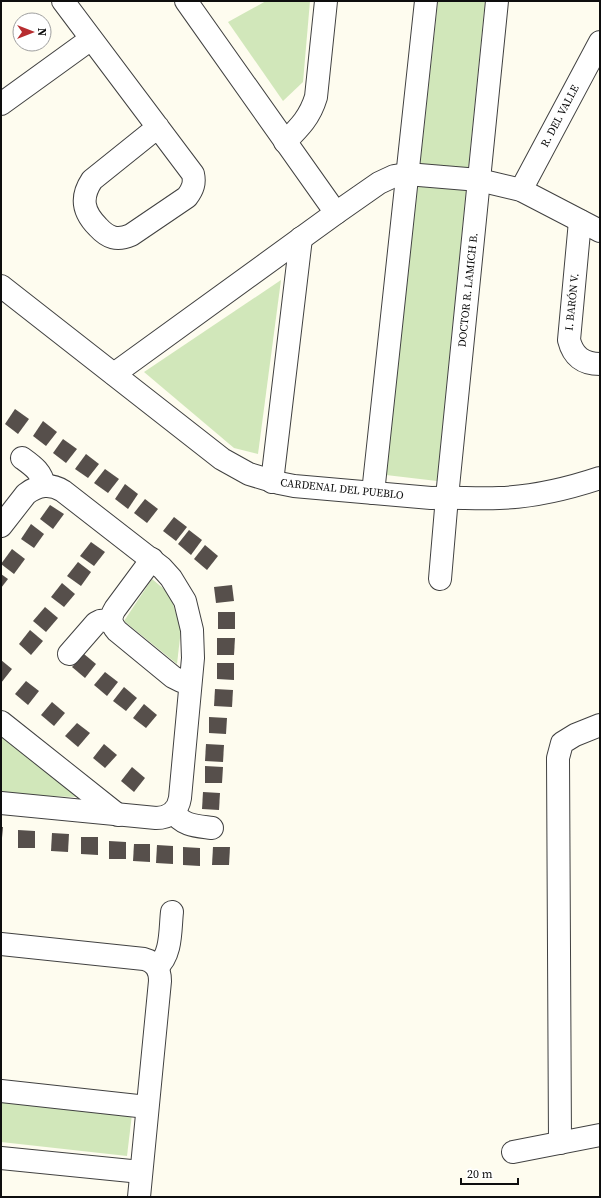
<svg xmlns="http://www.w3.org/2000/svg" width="601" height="1198" viewBox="0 0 601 1198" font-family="'Source Serif 4',serif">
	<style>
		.green { fill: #d1e7ba }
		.building { fill: #564f4b }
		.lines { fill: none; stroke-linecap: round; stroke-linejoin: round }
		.minor-casing { stroke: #414141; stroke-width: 24 }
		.minor { stroke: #fff; stroke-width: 22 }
		.labels { text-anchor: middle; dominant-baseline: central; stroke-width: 4; stroke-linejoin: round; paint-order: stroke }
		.street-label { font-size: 11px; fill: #0e0e0e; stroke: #fff }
	</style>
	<rect width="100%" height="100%" fill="#fefcef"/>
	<g class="green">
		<polygon points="266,1 310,1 303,82 283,101 228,22"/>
		<polygon points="438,1 485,1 437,481 386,475"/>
		<polygon points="281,280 258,454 234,448 144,372"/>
		<polygon points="152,579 170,594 181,629 177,664 124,621"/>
		<polygon points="1,735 77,797 7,795 1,793"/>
		<polygon points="1,1099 132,1114 127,1156 1,1142"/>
	</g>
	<g class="building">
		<polygon points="15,409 29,419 18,434 5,424"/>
		<polygon points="43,421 57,432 46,446 33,436"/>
		<polygon points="63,439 77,449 66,463 53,453"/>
		<polygon points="86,454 99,464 88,478 75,469"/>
		<polygon points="105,469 119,479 108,493 94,483"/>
		<polygon points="125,484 138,494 128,509 115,499"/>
		<polygon points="145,499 158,509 147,523 134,513"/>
		<polygon points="50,505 64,514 53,529 40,519"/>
		<polygon points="174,517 187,527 176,541 163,531"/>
		<polygon points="31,524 44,534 34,548 21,539"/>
		<polygon points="189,530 202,540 191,555 178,544"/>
		<polygon points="91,542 105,552 94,566 80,556"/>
		<polygon points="205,545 218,556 207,570 194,559"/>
		<polygon points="12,549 25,559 14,574 1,564"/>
		<polygon points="78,562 91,572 81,586 67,576"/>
		<polygon points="1,574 8,579 1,588"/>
		<polygon points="62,583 75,594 64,607 51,597"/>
		<polygon points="232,585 234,601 216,603 214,587"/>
		<polygon points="45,607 58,618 46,632 33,621"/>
		<rect x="218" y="612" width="17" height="17"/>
		<polygon points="30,630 43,641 31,655 19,644"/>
		<polygon points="217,638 235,638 234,655 217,655"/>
		<polygon points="84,654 96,664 85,678 72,667"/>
		<polygon points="1,660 12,669 1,683"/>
		<polygon points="217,663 234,663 234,680 217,679"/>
		<polygon points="105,672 118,682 107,696 94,685"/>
		<polygon points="26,681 39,691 28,705 15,694"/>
		<polygon points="124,687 137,698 126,711 113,701"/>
		<polygon points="215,689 233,690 232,707 214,706"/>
		<polygon points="52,702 65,713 54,726 41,715"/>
		<polygon points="144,704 157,715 146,728 133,718"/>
		<polygon points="209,717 227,718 226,734 209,733"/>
		<polygon points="77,723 90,733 78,747 65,736"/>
		<polygon points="104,744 117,755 105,768 93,758"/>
		<polygon points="206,744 224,745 223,762 205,761"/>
		<polygon points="205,766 223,767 222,783 205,783"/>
		<polygon points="132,767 145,778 134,792 121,781"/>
		<polygon points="203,792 220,793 219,810 202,809"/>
		<polygon points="1,827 3,827 2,838 1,838"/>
		<polygon points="18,830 35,831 35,848 18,848"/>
		<polygon points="52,833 69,834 68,852 51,851"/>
		<polygon points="81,837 98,837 98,855 81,854"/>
		<polygon points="109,841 126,842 126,859 109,859"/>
		<polygon points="134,844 150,844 150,862 133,861"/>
		<polygon points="157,845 173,846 173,864 156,863"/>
		<polygon points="183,847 200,848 200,866 183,865"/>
		<polygon points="213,847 230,847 229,865 212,865"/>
	</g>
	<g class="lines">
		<defs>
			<g id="minor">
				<path d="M63,1L193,174C195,183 193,189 187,197L131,235C117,241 108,238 98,227C83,212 80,198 92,180L158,127"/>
				<polyline points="186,1 336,213"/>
				<polyline points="1,104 91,39"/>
				<path d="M285,142C300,127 310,117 316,97L326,1"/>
				<polyline points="521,190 600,42"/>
				<path d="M580,221L569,340C573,356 583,364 600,364"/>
				<path d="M1,286L222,459L249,474L279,483L294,486L431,498C454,497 476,499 499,498C533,497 567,489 600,478"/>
				<polyline points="114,374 336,213 379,183 394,176 407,174 479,180 521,190 600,231"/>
				<path d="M22,458C33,466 42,472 44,486"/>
				<polyline points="272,482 301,238"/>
				<polyline points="373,493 426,1"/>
				<path d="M1,526L26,494C38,485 50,483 63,491L162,568L171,578L185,601L192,630L193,658L180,798C178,811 169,818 156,818L1,803"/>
				<path d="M152,559L115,609C110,617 110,623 117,631L173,677L181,681L190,683"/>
				<polyline points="440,579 447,497 497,1"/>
				<polyline points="69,654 96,623 100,621 111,620"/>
				<polyline points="1,722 118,815"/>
				<path d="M174,812C182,826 198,826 212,828"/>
				<path d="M1,944L144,959C155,962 160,969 160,981L139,1197"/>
				<path d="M157,967C172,955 170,929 172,912"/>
				<polyline points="1,1091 147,1107"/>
				<polyline points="560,1143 558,758 562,743 575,735 600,725"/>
				<polyline points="513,1152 600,1135"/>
				<polyline points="1,1158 141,1172"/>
			</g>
		</defs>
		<use href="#minor" class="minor-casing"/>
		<use href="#minor" class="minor"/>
	</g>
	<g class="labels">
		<g class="street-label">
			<text transform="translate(560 116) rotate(-62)">R. DEL VALLE</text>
			<text transform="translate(468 290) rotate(-84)">DOCTOR R. LAMICH B.</text>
			<text transform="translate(572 302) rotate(-84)">I. BARÓN V.</text>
			<text transform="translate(342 489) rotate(6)">CARDENAL DEL PUEBLO</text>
		</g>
	</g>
	<rect width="601" height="1198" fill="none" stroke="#0e0e0e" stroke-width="4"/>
	<g transform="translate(32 32) rotate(90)"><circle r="19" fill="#ffffff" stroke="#9f9f9f"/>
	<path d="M0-3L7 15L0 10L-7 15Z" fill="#b72d30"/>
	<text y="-6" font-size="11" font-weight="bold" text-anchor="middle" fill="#0e0e0e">N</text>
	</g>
	<path d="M461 1178v6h57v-6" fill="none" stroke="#0e0e0e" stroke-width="2"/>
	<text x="467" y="1178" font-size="12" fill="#0e0e0e" stroke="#ffffff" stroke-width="3" paint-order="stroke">20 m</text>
</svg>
